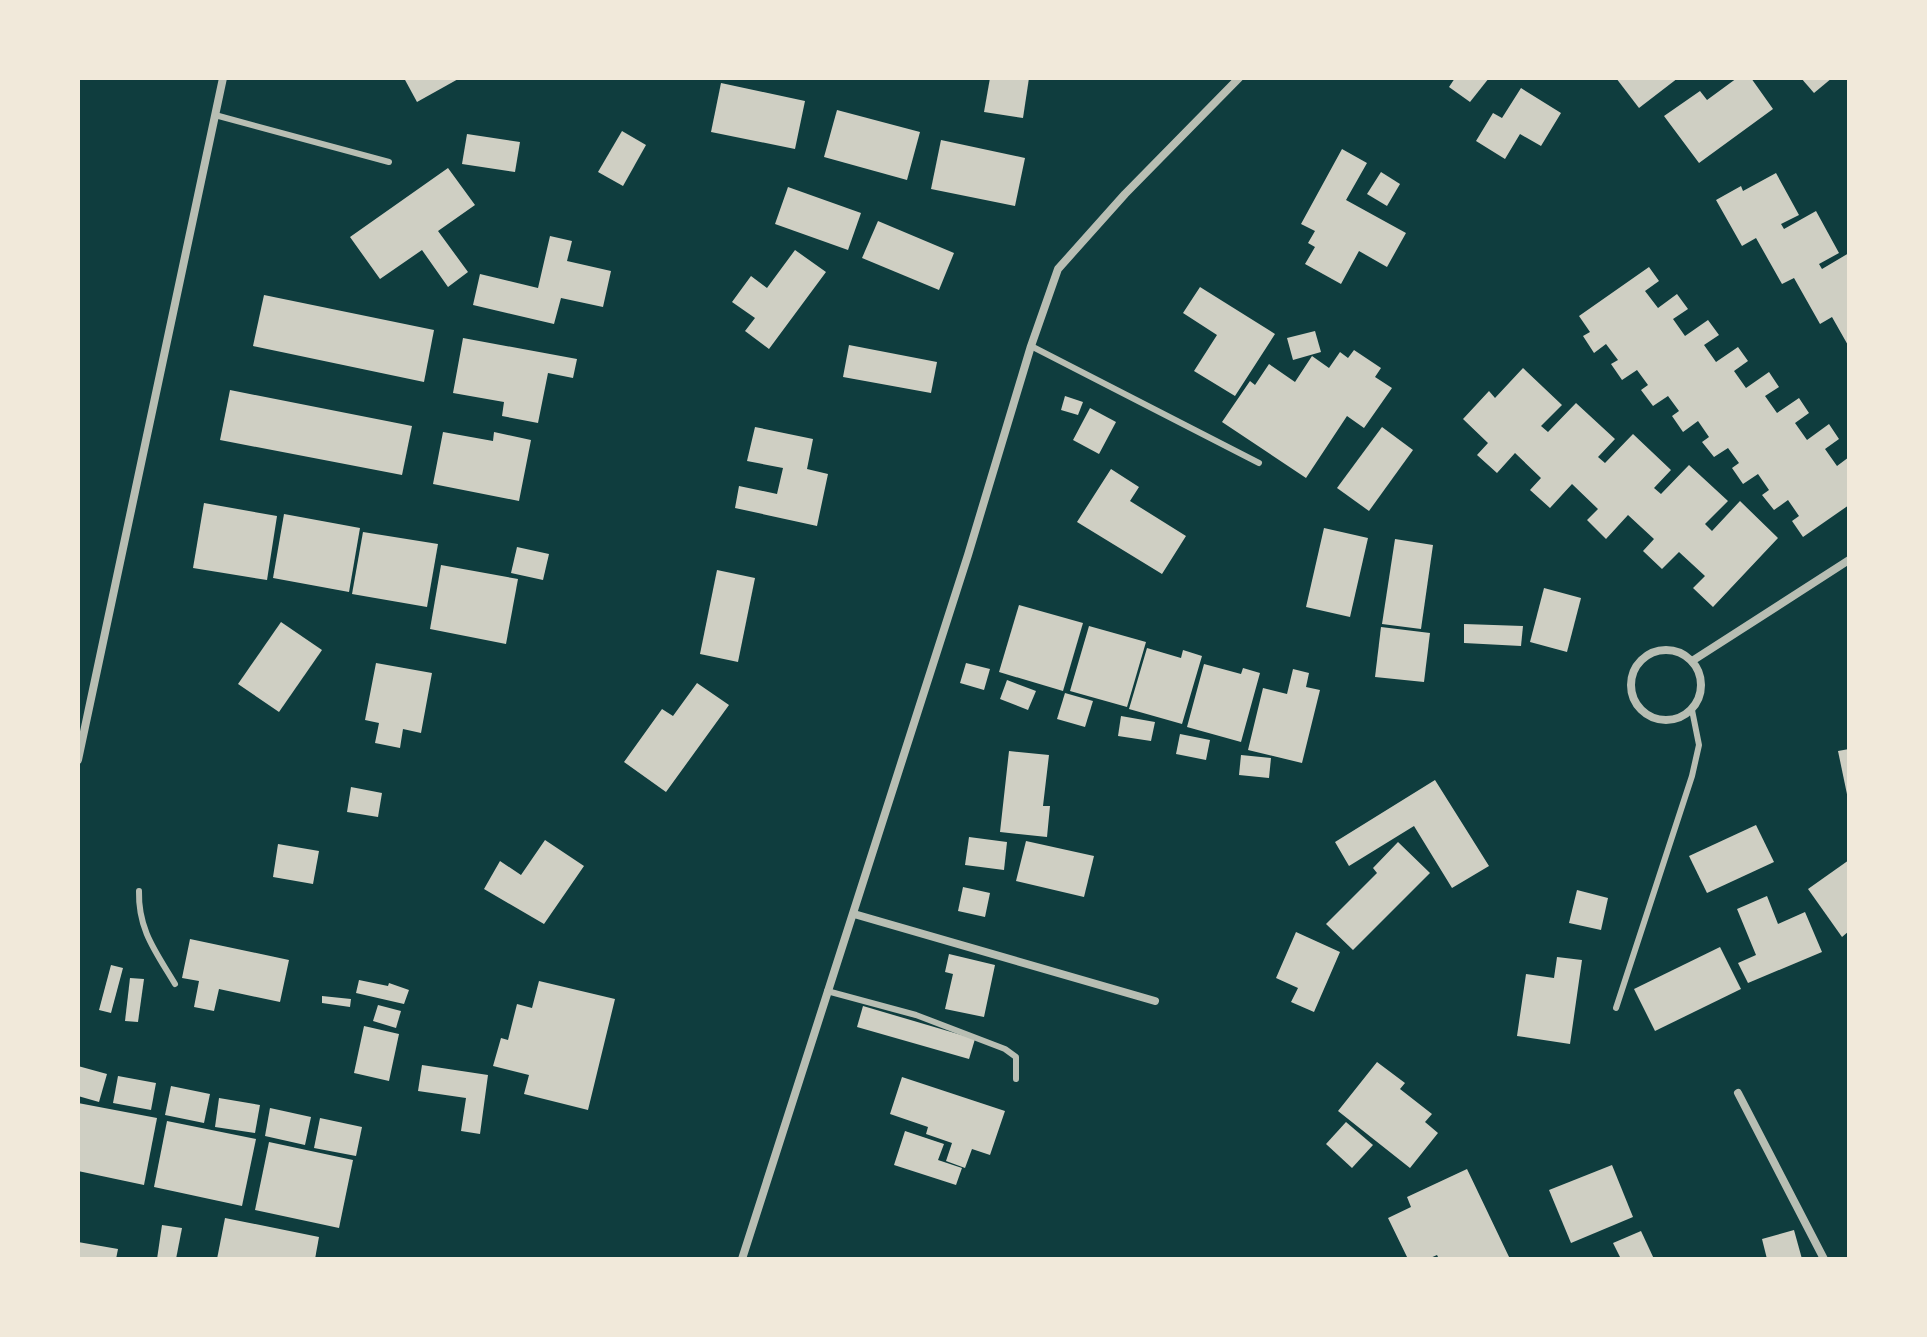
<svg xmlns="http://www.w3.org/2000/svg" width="1927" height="1337" viewBox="0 0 1927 1337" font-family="'Times New Roman',serif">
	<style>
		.building { fill: #cfcfc3 }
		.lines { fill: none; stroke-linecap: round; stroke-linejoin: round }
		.service { stroke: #b8beb3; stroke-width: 6 }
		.minor { stroke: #b8beb3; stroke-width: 8 }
	</style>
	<rect width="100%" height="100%" fill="#0f3d3e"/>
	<g class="building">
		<polygon points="404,78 460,78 417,102"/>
		<polygon points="990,78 1029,78 1023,118 984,112"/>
		<polygon points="1455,78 1489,78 1470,102 1449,87"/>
		<polygon points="1616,78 1678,78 1639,108"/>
		<polygon points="1737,78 1751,78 1773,109 1699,163 1664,116 1700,91 1707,100"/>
		<polygon points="1801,78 1832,78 1814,93"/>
		<polygon points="721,83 805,101 795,149 711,132"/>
		<polygon points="1521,88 1561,113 1541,146 1520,134 1505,159 1476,141 1493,113 1502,118"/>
		<polygon points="837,110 920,132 907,180 824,157"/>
		<polygon points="622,131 646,145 623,186 598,172"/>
		<polygon points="467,134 520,142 515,172 462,164"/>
		<polygon points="941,140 1025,158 1015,206 931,189"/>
		<polygon points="1342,149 1367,163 1346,200 1406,233 1387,267 1359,251 1341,284 1305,264 1315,247 1308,243 1315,231 1301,224"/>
		<polygon points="448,168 475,205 438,231 468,272 448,287 422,250 380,279 350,237"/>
		<polygon points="1381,172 1400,184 1387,206 1367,194"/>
		<polygon points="1776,173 1799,215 1781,224 1784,229 1816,211 1839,253 1819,264 1822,269 1849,253 1849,347 1832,317 1820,324 1794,278 1782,284 1756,238 1742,246 1716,200 1741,186 1743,191"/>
		<polygon points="788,187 861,213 848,250 775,224"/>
		<polygon points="878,221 954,253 939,290 862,258"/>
		<polygon points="550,236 572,241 567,261 611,271 603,307 561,298 554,324 473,305 480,274 538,288"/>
		<polygon points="795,250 826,272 769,349 745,331 755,318 732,302 751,276 767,288"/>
		<polygon points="1649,267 1659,281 1645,291 1658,308 1677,294 1688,309 1673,319 1685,336 1708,320 1719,335 1704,345 1716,362 1738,347 1748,361 1734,371 1746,388 1769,372 1779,387 1765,396 1777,413 1799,398 1809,413 1795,423 1807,440 1829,424 1839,439 1825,449 1837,466 1849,457 1849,505 1803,537 1792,521 1799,516 1788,500 1774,510 1762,495 1769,490 1758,474 1743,484 1732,468 1739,463 1728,448 1714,457 1702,442 1709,437 1698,421 1683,432 1672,416 1679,411 1668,396 1653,406 1641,390 1648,385 1637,370 1622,380 1611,364 1618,360 1606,344 1594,353 1583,336 1590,332 1579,316"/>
		<polygon points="1200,287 1275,334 1235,396 1194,371 1217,335 1183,313"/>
		<polygon points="264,295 434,330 424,382 253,346"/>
		<polygon points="1315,331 1321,352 1293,360 1287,338"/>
		<polygon points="463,338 577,359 573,378 548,373 538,423 502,416 504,402 453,393"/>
		<polygon points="849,345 937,362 931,393 843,377"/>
		<polygon points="1354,350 1381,368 1375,377 1392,388 1364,428 1347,416 1306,478 1222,422 1250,381 1255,385 1269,364 1295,382 1312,356 1329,368 1340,352 1348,358"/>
		<polygon points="1523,368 1562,405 1541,426 1548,432 1576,403 1615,439 1598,457 1605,463 1633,434 1671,470 1654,488 1661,494 1689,465 1728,501 1705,524 1712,531 1740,501 1778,538 1713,607 1693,588 1705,576 1679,552 1662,569 1643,551 1654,539 1628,515 1606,539 1587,520 1598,509 1572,484 1550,508 1530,490 1541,478 1515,453 1497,473 1477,455 1488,443 1463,419 1489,391 1495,398"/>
		<polygon points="230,390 412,426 402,475 220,440"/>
		<polygon points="1065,396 1083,402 1078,415 1061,410"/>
		<polygon points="1090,408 1116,422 1099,454 1073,440"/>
		<polygon points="755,427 813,439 807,469 828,474 817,526 735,508 739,486 777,494 783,468 747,461"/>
		<polygon points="1382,427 1413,450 1369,511 1337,488"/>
		<polygon points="443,432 493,441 494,432 531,440 519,501 433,484"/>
		<polygon points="1111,469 1139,487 1130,501 1186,536 1162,574 1077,522"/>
		<polygon points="204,503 277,516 267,580 193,568"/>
		<polygon points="284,514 360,528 349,592 273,578"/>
		<polygon points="1324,528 1368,538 1350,617 1306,607"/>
		<polygon points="363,532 438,544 427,607 352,594"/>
		<polygon points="1395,539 1433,545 1421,629 1382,624"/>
		<polygon points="517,547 549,554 543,580 511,573"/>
		<polygon points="441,565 518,579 506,644 430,629"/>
		<polygon points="717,570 755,578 738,662 700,654"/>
		<polygon points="1544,588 1581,598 1567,652 1530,642"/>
		<polygon points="1019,605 1083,623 1063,691 999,672"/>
		<polygon points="281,622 322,650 279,712 238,684"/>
		<polygon points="1464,624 1523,626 1521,646 1464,643"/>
		<polygon points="1089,626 1146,642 1127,707 1070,691"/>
		<polygon points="1381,627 1430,633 1424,682 1375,677"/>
		<polygon points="1147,648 1181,658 1183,650 1202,656 1182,724 1129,709"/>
		<polygon points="376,663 432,673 421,733 403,729 400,748 375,743 379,723 365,720"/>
		<polygon points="966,663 990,669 984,690 960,683"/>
		<polygon points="1204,664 1241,674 1243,668 1260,673 1241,742 1187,727"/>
		<polygon points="1293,669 1309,673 1306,687 1320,690 1302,763 1248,750 1263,688 1287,694"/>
		<polygon points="1007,680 1036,691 1028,710 1000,699"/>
		<polygon points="697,683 729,705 666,792 624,762 662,709 673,716"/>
		<polygon points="1065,693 1093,701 1085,727 1057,719"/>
		<polygon points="1121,716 1155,722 1151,741 1118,736"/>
		<polygon points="1180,734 1210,740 1206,760 1176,754"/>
		<polygon points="1849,749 1849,798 1848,799 1838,751"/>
		<polygon points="1009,751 1049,755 1043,806 1050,806 1047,837 1000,832"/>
		<polygon points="1241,755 1271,758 1269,778 1239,775"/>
		<polygon points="1435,780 1489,866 1452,888 1414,826 1349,866 1335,842"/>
		<polygon points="351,787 382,793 378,817 347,812"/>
		<polygon points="1756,825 1774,862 1707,893 1689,856"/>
		<polygon points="969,837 1007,842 1004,870 965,865"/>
		<polygon points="545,840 584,866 544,924 484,889 500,861 521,875"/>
		<polygon points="1026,841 1094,856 1084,897 1016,881"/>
		<polygon points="1398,842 1430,873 1353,950 1326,924 1377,873 1373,868"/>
		<polygon points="278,844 319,851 313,884 273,877"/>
		<polygon points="1849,860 1849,931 1842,937 1808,889"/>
		<polygon points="963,887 990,893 985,917 958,911"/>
		<polygon points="1577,890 1608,898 1601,930 1569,923"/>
		<polygon points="1767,896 1778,924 1805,912 1822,952 1748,983 1738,963 1756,955 1737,909"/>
		<polygon points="1296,932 1340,952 1314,1012 1291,1002 1298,988 1276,978"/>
		<polygon points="190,939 289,960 280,1002 219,989 214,1011 194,1007 199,981 182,978"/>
		<polygon points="1720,947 1741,989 1655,1031 1634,989"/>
		<polygon points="949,954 995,965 984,1017 945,1009 953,974 945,972"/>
		<polygon points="1557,957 1582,960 1570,1044 1517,1036 1526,974 1554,978"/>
		<polygon points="111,965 123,968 111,1013 99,1010"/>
		<polygon points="130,978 144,979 138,1022 125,1021"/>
		<polygon points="359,980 388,986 389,983 409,990 404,1004 356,993"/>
		<polygon points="539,981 615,999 588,1110 524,1094 529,1075 493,1066 501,1038 508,1040 517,1004 532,1008"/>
		<polygon points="322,996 351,999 350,1007 322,1003"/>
		<polygon points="378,1005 401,1011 396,1028 373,1021"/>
		<polygon points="863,1006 975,1039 969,1059 857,1027"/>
		<polygon points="364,1026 399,1034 389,1081 354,1073"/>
		<polygon points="1377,1062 1405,1083 1400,1089 1432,1114 1425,1122 1438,1133 1410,1168 1338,1111"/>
		<polygon points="422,1065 488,1075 480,1134 461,1131 466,1098 418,1091"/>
		<polygon points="78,1066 107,1074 99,1102 78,1096"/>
		<polygon points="118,1076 156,1083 151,1110 113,1103"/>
		<polygon points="902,1077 1005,1111 990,1155 972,1149 965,1168 946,1161 952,1143 926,1134 928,1127 890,1114"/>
		<polygon points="171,1086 210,1094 204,1123 165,1115"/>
		<polygon points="219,1098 260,1105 255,1133 215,1127"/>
		<polygon points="78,1103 157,1118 144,1185 78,1171"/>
		<polygon points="270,1108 311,1117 305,1145 265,1136"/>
		<polygon points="320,1118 362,1127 356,1156 314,1148"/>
		<polygon points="167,1121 256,1139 242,1206 154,1187"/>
		<polygon points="1346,1122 1373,1145 1352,1168 1326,1144"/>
		<polygon points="905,1131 944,1144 938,1160 962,1168 956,1185 894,1165"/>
		<polygon points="269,1142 353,1160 339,1228 255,1210"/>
		<polygon points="1612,1165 1633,1217 1571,1243 1549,1190"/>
		<polygon points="1467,1169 1510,1259 1439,1259 1437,1255 1428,1259 1408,1259 1388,1218 1411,1207 1407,1197"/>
		<polygon points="225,1218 319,1237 315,1259 217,1259"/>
		<polygon points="162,1225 182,1228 176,1259 157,1259"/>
		<polygon points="1794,1230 1802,1259 1767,1259 1762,1239"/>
		<polygon points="1641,1231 1654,1259 1621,1259 1613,1243"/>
		<polygon points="78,1242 118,1249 116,1259 78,1259"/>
	</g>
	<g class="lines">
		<g class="service">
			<polyline points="215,115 389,162"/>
			<polyline points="1031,346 1259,463"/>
			<path d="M139,891C138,930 156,952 175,984"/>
			<polyline points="827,991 916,1015 1005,1049 1016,1057 1016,1079"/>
			<polyline points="1616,1008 1692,776 1699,745 1692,710"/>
		</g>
		<g class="minor">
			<circle cx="1666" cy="685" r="35"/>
			<polyline points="1692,661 1849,560"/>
			<polyline points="78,760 223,78"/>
			<polyline points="854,914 1155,1001"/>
			<polyline points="1738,1093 1824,1259"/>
			<polyline points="742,1259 968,555 1031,346 1058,269 1125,194 1239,78"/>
		</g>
	</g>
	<rect width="1927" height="1337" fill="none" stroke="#f1e9da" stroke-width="160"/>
</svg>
